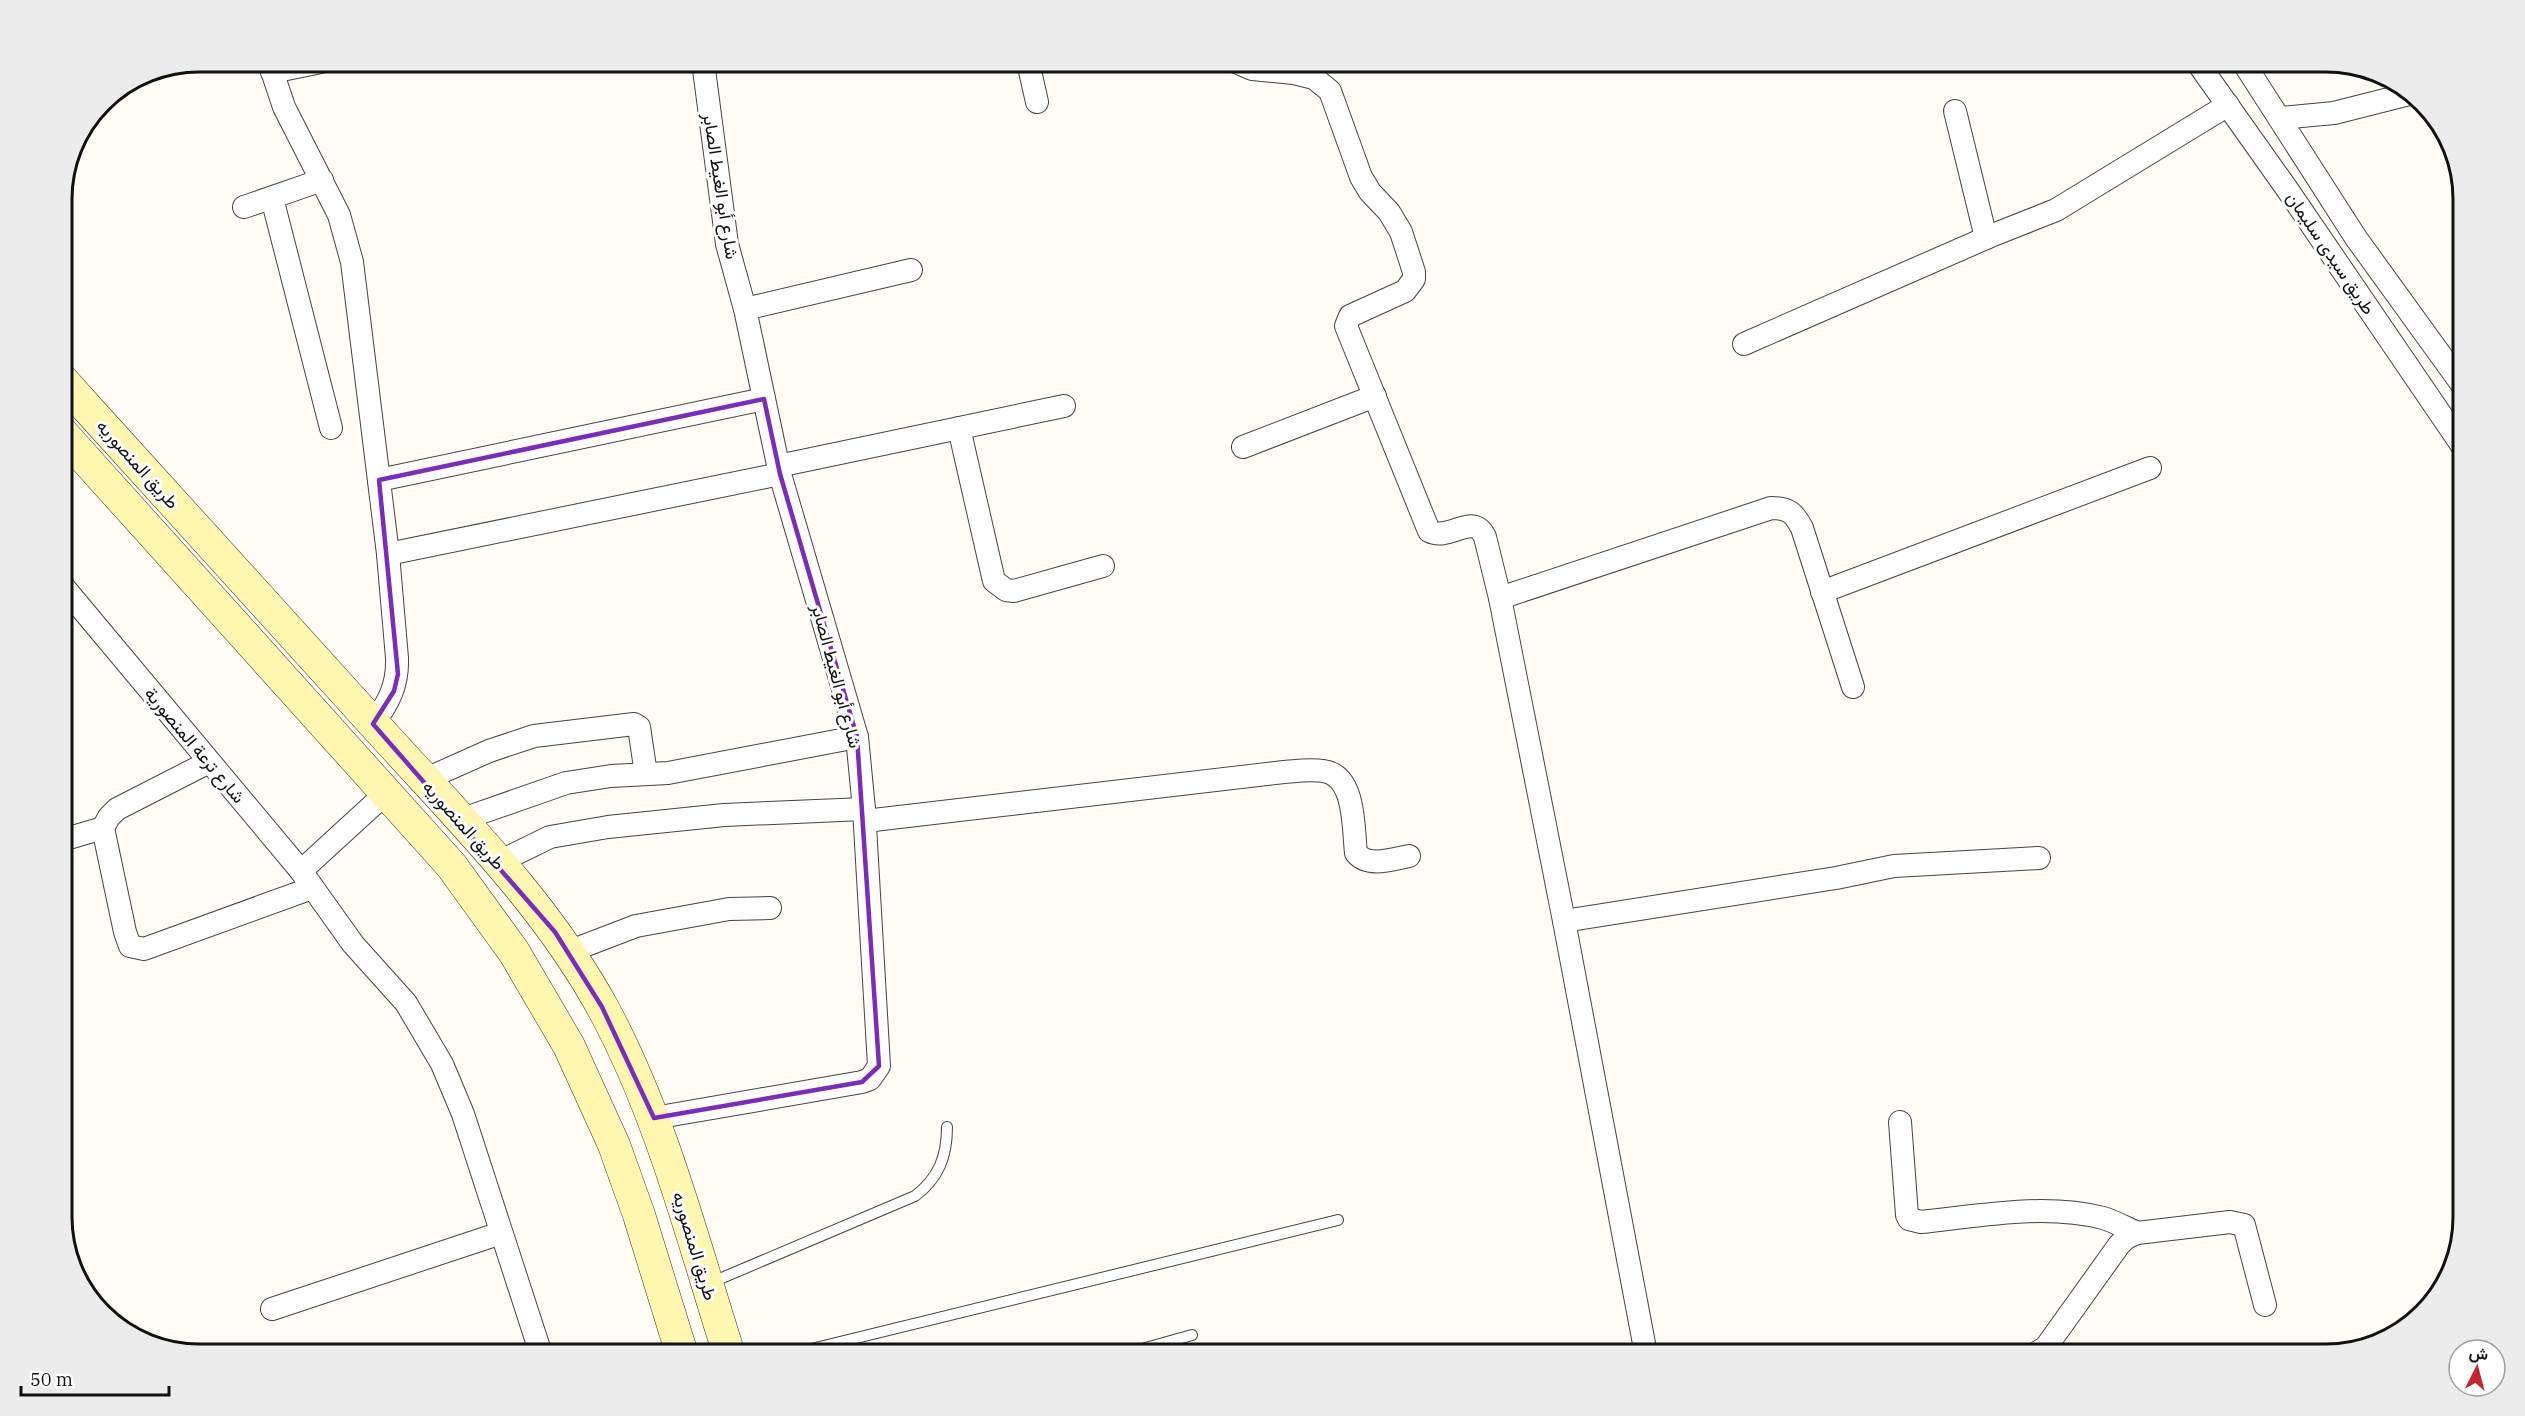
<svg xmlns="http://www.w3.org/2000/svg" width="2525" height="1416" viewBox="0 0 2525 1416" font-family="'IBM Plex Serif',Vazirmatn,serif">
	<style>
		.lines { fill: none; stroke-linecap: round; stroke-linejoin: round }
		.service-casing { stroke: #444; stroke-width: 12 }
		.minor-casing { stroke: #444; stroke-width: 24 }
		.secondary-casing { stroke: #333; stroke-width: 33 }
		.service { stroke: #fff; stroke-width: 10 }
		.minor { stroke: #fff; stroke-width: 22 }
		.secondary { stroke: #fff6b0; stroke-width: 32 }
		.marked { fill: none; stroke: #7b2cbf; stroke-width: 4.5; stroke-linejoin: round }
		.labels { text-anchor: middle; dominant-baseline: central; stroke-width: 6; stroke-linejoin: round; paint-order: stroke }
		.street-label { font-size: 18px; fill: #111; stroke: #fff }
		.rim { fill: none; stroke: #111; stroke-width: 3 }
	</style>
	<rect width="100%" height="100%" fill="#fffdf5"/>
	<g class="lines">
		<defs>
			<g id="service">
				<path d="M710,1283L915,1196C939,1178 947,1156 947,1127"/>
				<polyline points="791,1354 1338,1220"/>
				<polyline points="1124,1354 1192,1335"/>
			</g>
			<g id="minor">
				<path d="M269,62L284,107L339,215L352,262L388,554L397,658C398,685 389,702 373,724"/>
				<polyline points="1028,62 1037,102"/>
				<path d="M1236,62L1252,69L1294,73L1314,78L1330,91L1361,177L1370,192L1389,212L1401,232L1414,272V279L1405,291L1350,316L1346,326L1429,531C1450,542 1473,511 1485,537L1500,598L1564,921L1646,1354"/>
				<polyline points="2197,62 2287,189 2463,447"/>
				<polyline points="2243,62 2356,238 2463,386"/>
				<polyline points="272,72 321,62"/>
				<polyline points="1955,111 1986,238"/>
				<polyline points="2280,118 2334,113 2409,94"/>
				<polyline points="272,198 331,428"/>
				<polyline points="244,207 322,180"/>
				<polyline points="745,309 911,270"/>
				<polyline points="1744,344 1993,235 2056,210 2228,105"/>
				<polyline points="959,428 994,581 1006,590 1014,591 1103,566"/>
				<polyline points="1243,447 1375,396"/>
				<polyline points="778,466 1064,406"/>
				<polyline points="379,480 764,399"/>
				<polyline points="388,554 780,474"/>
				<polyline points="62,585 301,871 385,794"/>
				<polyline points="1822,592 2150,468"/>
				<path d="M1500,598L1771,508C1789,508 1794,513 1802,528L1853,687"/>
				<polyline points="209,762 117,809 109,817 103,828 125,932 130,946 144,949 312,888"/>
				<polyline points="424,780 489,751 534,736 634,724 639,727 646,774"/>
				<polyline points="460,820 566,783 611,776 668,773 857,737"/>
				<path d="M865,821L1284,772C1296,771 1311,769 1323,771C1356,775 1353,828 1356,853C1368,868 1393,859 1409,856"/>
				<polyline points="62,840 103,828"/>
				<polyline points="499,862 550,837 608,827 724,815 864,809"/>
				<polyline points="301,871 353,944 406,1003 442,1064 463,1114 541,1354"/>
				<polyline points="1564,921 1836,878 1894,866 2039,858"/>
				<polyline points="568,952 636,926 729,909 770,908"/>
				<polyline points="654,1118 862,1082 870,1079 879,1066 864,809 857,737 780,474 745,309 727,244 703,62"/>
				<path d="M1900,1122L1907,1215L1909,1219L1921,1222C1979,1216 2045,1203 2103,1218C2114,1221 2126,1228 2137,1233"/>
				<polyline points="272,1309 501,1233"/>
				<polyline points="2035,1354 2046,1347 2119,1245 2126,1238 2137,1233 2230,1222 2244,1225 2265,1305"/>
			</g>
			<g id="secondary">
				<path d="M62,380C168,498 275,615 382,733C461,820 547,905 604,1010C662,1118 692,1238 729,1354"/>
				<polyline points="62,433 451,865 514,952 569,1046 614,1145 639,1215 682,1354"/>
			</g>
		</defs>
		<use href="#service" class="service-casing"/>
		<use href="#minor" class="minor-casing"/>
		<use href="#secondary" class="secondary-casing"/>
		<use href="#service" class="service"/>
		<use href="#minor" class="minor"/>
		<use href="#secondary" class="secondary"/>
	</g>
	<path class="marked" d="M764,399L780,474L857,737L879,1066L862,1082L654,1118L602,1007L555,932L373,724L394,691L398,674L379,480Z"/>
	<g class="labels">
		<g class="street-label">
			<text transform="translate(721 186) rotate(81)">شارع أبو الغيط الصابر</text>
			<text transform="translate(2331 253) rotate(56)">طريق سيدى سليمان</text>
			<text transform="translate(138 464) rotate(48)">طريق المنصوريه</text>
			<text transform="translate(837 676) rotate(75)">شارع أبو الغيط الصابر</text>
			<text transform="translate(195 745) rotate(50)">شارع ترعة المنصورية</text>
			<text transform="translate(464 825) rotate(48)">طريق المنصوريه</text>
			<text transform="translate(695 1246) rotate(73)">طريق المنصوريه</text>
		</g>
	</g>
	<path d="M0 0H2525V1416H0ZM199 72H2326A127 127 0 0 1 2453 199V1217A127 127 0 0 1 2326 1344H199A127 127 0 0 1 72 1217V199A127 127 0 0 1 199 72Z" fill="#ececec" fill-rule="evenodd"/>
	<path class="rim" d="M199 72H2326A127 127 0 0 1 2453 199V1217A127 127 0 0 1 2326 1344H199A127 127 0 0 1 72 1217V199A127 127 0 0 1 199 72Z"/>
	<g transform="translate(2477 1368) rotate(6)"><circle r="28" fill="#ffffff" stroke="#a0a0a0" stroke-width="1.5"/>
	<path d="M0-4.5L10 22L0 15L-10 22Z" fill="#c4262e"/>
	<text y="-9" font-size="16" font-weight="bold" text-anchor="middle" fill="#111111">ش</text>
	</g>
	<path d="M21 1386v9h148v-9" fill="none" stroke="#111111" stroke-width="3"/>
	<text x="30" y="1386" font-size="18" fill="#111111" stroke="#ffffff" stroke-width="4.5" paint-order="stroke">50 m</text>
</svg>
